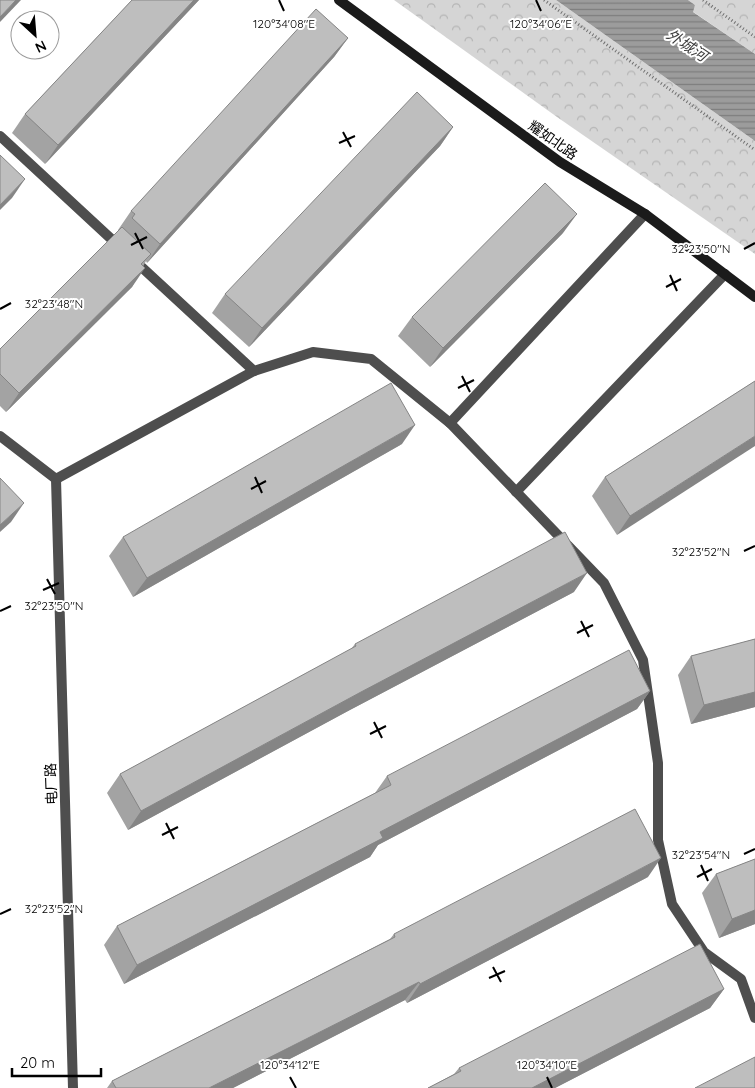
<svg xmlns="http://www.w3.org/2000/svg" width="755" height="1088" viewBox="0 0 755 1088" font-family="Quicksand,'Noto Sans SC',sans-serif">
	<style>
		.forest { fill: url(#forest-crowns) }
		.water { fill: url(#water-rules) }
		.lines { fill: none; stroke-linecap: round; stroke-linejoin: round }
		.path { stroke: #707070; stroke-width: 3; stroke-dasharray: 1 2.5; stroke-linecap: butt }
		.lane { stroke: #4e4e4e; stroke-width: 10 }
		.street { stroke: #4e4e4e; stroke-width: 10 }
		.secondary { stroke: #1b1b1b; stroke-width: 10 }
		.wall { fill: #a3a3a3 }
		.shaded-wall { fill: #858585 }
		.building { fill: #bebebe; stroke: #858585 }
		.ticks { fill: none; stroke: #000; stroke-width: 2 }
		.labels { text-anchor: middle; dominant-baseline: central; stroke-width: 4; stroke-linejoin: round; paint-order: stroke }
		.street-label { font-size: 14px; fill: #000; stroke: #fff }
		.water-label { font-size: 15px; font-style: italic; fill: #3d3d3d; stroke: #fff }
		.ticks-label { font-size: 12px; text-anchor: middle; fill: #000; stroke: #fff; stroke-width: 4; stroke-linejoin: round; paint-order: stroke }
	</style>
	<defs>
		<pattern id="forest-crowns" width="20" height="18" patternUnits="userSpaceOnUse" patternTransform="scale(1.25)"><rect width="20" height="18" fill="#d5d5d5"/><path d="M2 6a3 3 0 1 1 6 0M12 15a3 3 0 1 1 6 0" fill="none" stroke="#b5b5b5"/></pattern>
		<pattern id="water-rules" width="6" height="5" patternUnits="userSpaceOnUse" patternTransform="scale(1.25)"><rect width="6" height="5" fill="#9c9c9c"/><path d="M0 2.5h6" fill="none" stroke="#7d7d7d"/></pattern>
	</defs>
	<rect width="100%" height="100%" fill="#fff"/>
	<g class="forest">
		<polygon points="394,0 556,0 755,141 755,254 557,117"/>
		<polygon points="688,0 755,0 755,54 692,11 695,5"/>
	</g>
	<polygon class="water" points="556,0 688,0 695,5 693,12 755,54 755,141"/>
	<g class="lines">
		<g class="path">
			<polyline points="544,0 755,150"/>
			<polyline points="703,0 755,37"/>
		</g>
		<polyline class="lane" points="56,479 73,1088"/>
		<g class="street">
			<polyline points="0,136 121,248"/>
			<polyline points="135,261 254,371 313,352 371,359 450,423 604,583 643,660 658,763 658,840 672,904 704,952 741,979 755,1018"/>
			<polyline points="450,423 645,214"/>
			<polyline points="0,436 56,479 254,371"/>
			<polyline points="516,492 725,274"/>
		</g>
		<polyline class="secondary" points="339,0 560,162 645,214 755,297"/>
	</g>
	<g class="wall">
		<polygon points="132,0 199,0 45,164 12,133 25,114"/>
		<polygon points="348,38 334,57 147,263 146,261 132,287 6,412 0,406 0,349 119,231 118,230 131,211"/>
		<polygon points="453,127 440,146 249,347 212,313 225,294"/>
		<polygon points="563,233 430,367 398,336 412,317"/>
		<polygon points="755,381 617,535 592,496 605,477"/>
		<polygon points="402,444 133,597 109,556 123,537"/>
		<polygon points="574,592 348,711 128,830 107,793 120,774 351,649 355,644"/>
		<polygon points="755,639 755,707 691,724 678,675 691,656"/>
		<polygon points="650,691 637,709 378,845 370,857 124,984 104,945 117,926 375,793 387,776"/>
		<polygon points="755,859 755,924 719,938 702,893 716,874"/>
		<polygon points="648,877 407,1003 405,1000 233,1088 107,1088 112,1081 390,939 394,934"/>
		<polygon points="724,989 710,1008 555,1088 428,1088 454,1074 459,1068"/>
	</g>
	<g class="shaded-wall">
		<polygon points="16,0 21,0 0,22 0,17"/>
		<polygon points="194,0 199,0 45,164 58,145"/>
		<polygon points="348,38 334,57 147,263 160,244"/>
		<polygon points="453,127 440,146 249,347 262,328"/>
		<polygon points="25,179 12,198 0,210 0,205"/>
		<polygon points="577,214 563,233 430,367 443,348"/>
		<polygon points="145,268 132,287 6,412 19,393"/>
		<polygon points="415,425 402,444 133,597 147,578"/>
		<polygon points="755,436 755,446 617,535 630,516"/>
		<polygon points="24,503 11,522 0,532 0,525"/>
		<polygon points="587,573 574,592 348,711 128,830 141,811 361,692"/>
		<polygon points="650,691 637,709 378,845 370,857 124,984 137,965 380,832"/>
		<polygon points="755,692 755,707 691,724 704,705"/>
		<polygon points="661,858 648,877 407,1003 420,984"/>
		<polygon points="755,910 755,924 719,938 732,919"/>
		<polygon points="419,982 405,1000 233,1088 209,1088"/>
		<polygon points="724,989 710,1008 555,1088 532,1088"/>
	</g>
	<g class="building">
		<polygon points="0,0 16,0 0,17"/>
		<polygon points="132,0 194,0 58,145 25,114"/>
		<polygon points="316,9 348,38 160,244 132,218 135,214 131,211"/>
		<polygon points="417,92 453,127 262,328 225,294"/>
		<polygon points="0,155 25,179 0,205"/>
		<polygon points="545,183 577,214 443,348 412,317"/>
		<polygon points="122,227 151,254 141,264 145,268 19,393 0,374 0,349"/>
		<polygon points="755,381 755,436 630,516 605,477"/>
		<polygon points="391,383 415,425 147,578 123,537"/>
		<polygon points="0,478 24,503 0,525"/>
		<polygon points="565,532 587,573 361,692 141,811 120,774 356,646 355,644"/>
		<polygon points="755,639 755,692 704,705 691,656"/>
		<polygon points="629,650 650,691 380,832 383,838 137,965 117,926 391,785 387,776"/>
		<polygon points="635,809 661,858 420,984 419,982 209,1088 116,1088 112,1081 395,937 394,934"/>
		<polygon points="755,859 755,910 732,919 716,874"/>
		<polygon points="700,944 724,989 532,1088 428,1088 461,1071 459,1068"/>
		<polygon points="755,1057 755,1088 695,1088"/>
	</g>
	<path class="ticks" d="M279,0L284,11M536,0L541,11M343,132L351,147M339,143L355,136M135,233L143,249M131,245L147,237M744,249L755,243M670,275L677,291M666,287L681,279M0,309L11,303M462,376L470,392M458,388L474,380M255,477L262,493M251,489L266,481M744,551L755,546M47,579L55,594M43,590L59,583M0,611L11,606M581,621L589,637M577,633L593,625M374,722L382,738M370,734L386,726M166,823L174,839M162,835L178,827M744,854L755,849M701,865L708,881M697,877L712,869M0,914L11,909M493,967L501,982M489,978L505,971M290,1077L296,1088M547,1077L552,1088"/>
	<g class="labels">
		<g class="street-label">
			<text transform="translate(553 140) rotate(35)">耀如北路</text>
			<text transform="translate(51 784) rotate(-92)">电厂路</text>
		</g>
		<g class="water-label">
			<text transform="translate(687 45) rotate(33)">外城河</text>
		</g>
	</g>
	<g class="ticks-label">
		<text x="284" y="28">120°34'08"E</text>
		<text x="541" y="28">120°34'06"E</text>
		<text x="701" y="253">32°23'50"N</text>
		<text x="54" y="308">32°23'48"N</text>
		<text x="701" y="556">32°23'52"N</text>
		<text x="54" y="610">32°23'50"N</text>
		<text x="701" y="859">32°23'54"N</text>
		<text x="54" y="913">32°23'52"N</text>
		<text x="290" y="1069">120°34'12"E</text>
		<text x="547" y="1069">120°34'10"E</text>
	</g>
	<g transform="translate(35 35) rotate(154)"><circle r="24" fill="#ffffff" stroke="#999999"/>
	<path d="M0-4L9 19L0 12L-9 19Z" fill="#000000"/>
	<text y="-8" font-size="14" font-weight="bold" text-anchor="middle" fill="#000000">N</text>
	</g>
	<path d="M12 1068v8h89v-8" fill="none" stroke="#000000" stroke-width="2.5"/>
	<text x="20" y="1068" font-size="15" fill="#000000" stroke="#ffffff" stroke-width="4" paint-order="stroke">20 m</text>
</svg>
